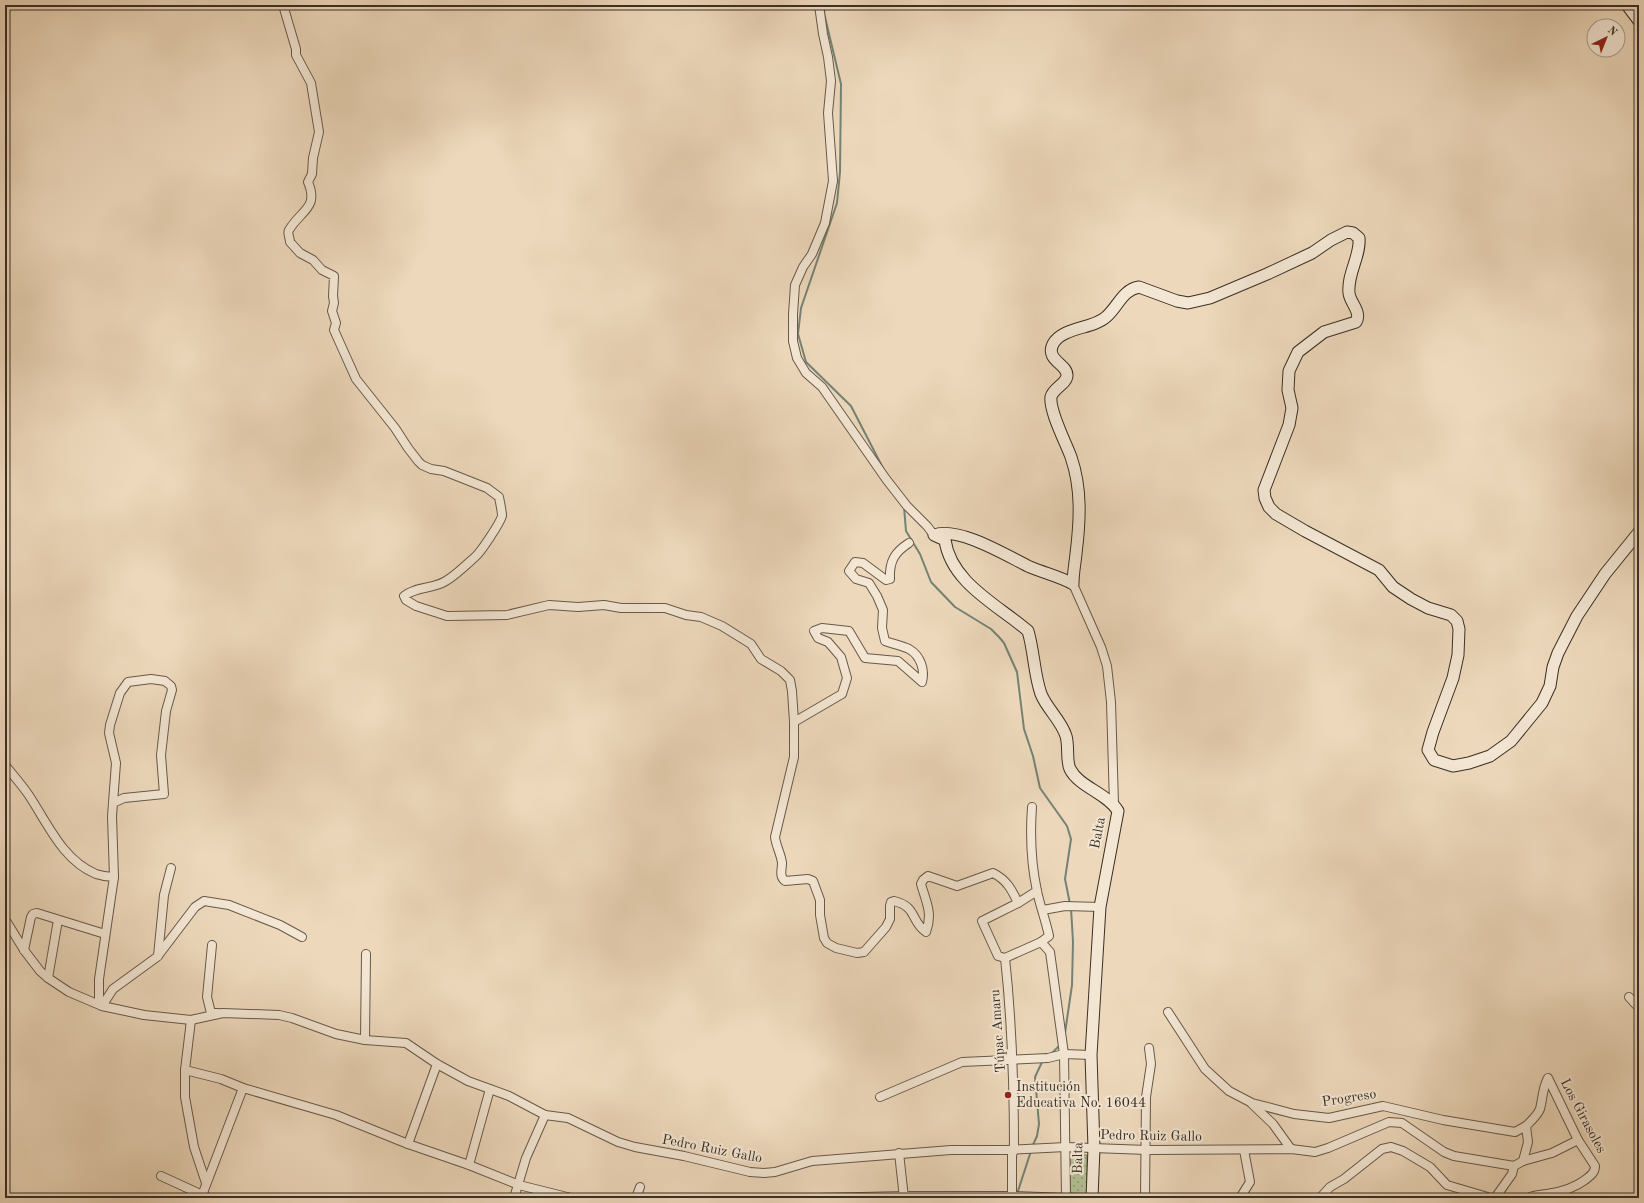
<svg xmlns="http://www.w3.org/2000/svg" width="1644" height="1203" viewBox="0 0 1644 1203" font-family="'Old Standard TT',serif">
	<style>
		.grass { fill: url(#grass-dots); stroke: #76785c }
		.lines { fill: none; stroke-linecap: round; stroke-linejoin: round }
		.stream { stroke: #748276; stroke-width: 2 }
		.street-casing { stroke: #67594a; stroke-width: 10 }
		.secondary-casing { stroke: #3a2f25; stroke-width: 13 }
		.street { stroke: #f3e6d3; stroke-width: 8 }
		.secondary { stroke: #f3e6d3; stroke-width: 11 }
		.poi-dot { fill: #8f2418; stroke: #f3e6d3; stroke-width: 1.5 }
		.labels { text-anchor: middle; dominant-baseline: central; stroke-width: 4; stroke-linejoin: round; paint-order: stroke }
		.street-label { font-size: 14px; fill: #3a2f25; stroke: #f3e6d3 }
		.poi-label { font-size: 14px; fill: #3a2f25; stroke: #f3e6d3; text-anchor: start }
	</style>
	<defs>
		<pattern id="grass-dots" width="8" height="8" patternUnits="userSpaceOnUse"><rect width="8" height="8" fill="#b3c094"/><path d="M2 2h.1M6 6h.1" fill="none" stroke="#939c79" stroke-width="1.8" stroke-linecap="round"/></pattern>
	</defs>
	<rect width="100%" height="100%" fill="#edd8bb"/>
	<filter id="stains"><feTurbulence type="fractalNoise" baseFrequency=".005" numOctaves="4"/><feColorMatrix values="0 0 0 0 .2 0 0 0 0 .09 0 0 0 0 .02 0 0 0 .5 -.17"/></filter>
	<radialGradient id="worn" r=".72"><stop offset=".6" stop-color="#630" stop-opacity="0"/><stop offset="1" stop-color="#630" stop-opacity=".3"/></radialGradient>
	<polygon class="grass" points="1070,1155 1087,1155 1087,1194 1070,1193"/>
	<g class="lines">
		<g class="stream">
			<polyline points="825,5 824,13 841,84 840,172 837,203 801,308 798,334 806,362 851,406 884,470"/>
			<polyline points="904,507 906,531 920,554 931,582 955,607 991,629 999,637 1004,643 1017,672 1024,729 1033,756 1040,788 1067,826 1071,839 1065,879 1070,904"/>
			<polyline points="1065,1033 1072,985 1073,942 1071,908"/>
			<polyline points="1051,1054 1060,1045"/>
			<polyline points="1032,1147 1037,1136 1039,1124 1035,1077 1043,1060"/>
			<polyline points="1017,1194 1031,1151"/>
		</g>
		<defs>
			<g id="street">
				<path d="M283,5L296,49V55L311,83L319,132L313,158L312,174L308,182C319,208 301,210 289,230C287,233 290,238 290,242L300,253L313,260L322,270L334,276L333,296L334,303L332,311L336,323L334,330L356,379L395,428L408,448L418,461L422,465L431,469L444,471L487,488L499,497C500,503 502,511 502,516C500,523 481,552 475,557C466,565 454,577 444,582C431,589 415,587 404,596L406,600L416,606L447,616L507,615L549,605L578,607L604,605L621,608H665L686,615L701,617L722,626L751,644L761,659L781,671L790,680L792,691L794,722V757L775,837C776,846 781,854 782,863C782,870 779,876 785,881L808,879L813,881L820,900V915L824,938L827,943L836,948L857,953L864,952L886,927L890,919V906L891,902L894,901C918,907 910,921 926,932C933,913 926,902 921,884L923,880L928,876L957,886L993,873C1007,880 1012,890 1018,903"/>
				<polyline points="819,5 823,34 828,57 831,81 828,113 833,181 825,223 812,254 803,267 795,285 793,314 793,341 797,358 806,373 822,387 886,479 907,506 927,526 934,535"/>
				<polyline points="1073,584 1101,647 1107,666 1111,702 1114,804"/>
				<path d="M794,722L842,694L847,678L841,657L828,642L818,638L814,631L822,628L849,631L865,658L898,661L922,682C925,670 921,656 909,649C903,646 893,644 885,641L882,628L883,610L877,596L869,583L856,579L849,571L855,562L863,563L886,580L890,579C889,561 895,552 909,543"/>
				<path d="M5,765C13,775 21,784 28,794C47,822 62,860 96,874C102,876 109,877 114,877"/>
				<path d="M1032,807C1030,835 1031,863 1037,891C1040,906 1046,921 1049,936L1041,942L1050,952L1064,1054L1066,1198"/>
				<polyline points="1043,910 1065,906 1100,907"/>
				<polyline points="5,919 24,950 40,971 48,978 69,992 102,1006 144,1015 191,1020 223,1013 279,1015 292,1018 336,1034 365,1040 406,1043 437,1064 468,1081 509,1096 545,1115 568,1118 618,1142 635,1147 684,1156 750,1172 764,1173 775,1172 812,1161 951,1150 1006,1150 1066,1147 1147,1150 1291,1149 1315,1152 1328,1148 1389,1122 1402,1123 1444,1152 1454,1156 1514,1166 1523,1161 1552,1153 1578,1140"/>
				<polyline points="212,945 207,997 211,1013 218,1013"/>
				<polyline points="24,950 31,917 33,914 37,913 105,934"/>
				<polyline points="158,956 164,895 171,868"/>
				<path d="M1005,958C1012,1022 1014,1085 1014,1149L1012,1155V1196L1014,1198"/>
				<polyline points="1005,958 998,956 982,921 1018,903 1037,891"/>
				<polyline points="1005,958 1041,942"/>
				<polyline points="48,978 58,920"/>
				<polyline points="1629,997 1639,1008"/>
				<polyline points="99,1004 99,979 114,877 112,816 116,763 109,733 110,725 120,693 128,682 151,679 165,681 171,686 172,690 166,711 161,755 164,794 124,798 113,803"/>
				<polyline points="102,1006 113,989 157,957 195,907 204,901 229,905 280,925 302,937"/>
				<polyline points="1168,1012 1205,1069 1229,1091 1252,1103 1294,1114 1329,1118 1383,1106 1443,1120 1515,1132 1526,1126"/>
				<polyline points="191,1020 185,1070 221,1079 243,1088"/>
				<polyline points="365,1040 366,954"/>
				<polyline points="185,1070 185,1097 194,1147 206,1183"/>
				<polyline points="880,1097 962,1062 1048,1058 1064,1054 1091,1055"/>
				<polyline points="1252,1104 1273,1124 1291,1149"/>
				<polyline points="408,1144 437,1064"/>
				<polyline points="899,1153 904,1198"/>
				<path d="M1523,1161L1528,1142L1526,1126C1531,1121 1537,1116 1540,1109C1543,1098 1542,1089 1548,1078L1578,1140L1595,1166C1595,1173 1590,1176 1585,1180C1573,1189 1561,1192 1547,1194C1540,1195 1534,1195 1528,1198"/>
				<polyline points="469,1165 490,1089"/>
				<polyline points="161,1176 209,1198"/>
				<polyline points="201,1198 243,1088 336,1115 408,1144 469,1165 519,1185 571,1198"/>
				<polyline points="514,1198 526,1158 545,1115"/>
				<polyline points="636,1198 640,1187"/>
				<polyline points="818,1198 904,1196 1016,1196 1067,1198"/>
				<polyline points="1145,1198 1146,1097 1151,1064 1149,1048"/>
				<polyline points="1240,1198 1250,1182 1244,1150"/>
				<polyline points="1320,1198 1330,1187 1344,1179 1382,1149 1391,1147 1403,1151 1430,1167 1447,1185 1491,1198"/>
				<polyline points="1495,1198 1512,1174 1514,1166"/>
			</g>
			<g id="secondary">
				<polyline points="1627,5 1639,21"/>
				<path d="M1092,1198L1094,1148L1091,1055L1100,907L1118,811C1107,793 1079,787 1070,769C1066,761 1069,745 1066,736C1061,720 1047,709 1041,694C1034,674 1034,651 1028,631C998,605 951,583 945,540L934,535C959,526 1007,556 1030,567C1044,573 1061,577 1073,584C1073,573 1075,564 1076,554C1080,521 1082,489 1071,457C1066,443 1049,411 1051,397C1053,388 1067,384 1067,375C1067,364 1045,360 1053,344C1062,327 1093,329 1106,317C1118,307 1122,290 1139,287L1177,301L1188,303L1210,298L1267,274L1312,253L1331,240L1347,232L1353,233L1359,238C1361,255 1347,274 1349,293C1350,303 1362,312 1356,322L1324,332L1298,352L1289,371L1288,390L1292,408L1289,425L1264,490L1265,498L1269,507L1276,514L1305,531L1379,570L1393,587L1411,599L1428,608L1451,615L1457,621L1459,629L1458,655L1453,678L1433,732L1428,750L1434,760L1453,766L1469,763L1490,756L1511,741L1542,703L1550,686L1553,667L1558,653L1577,616L1605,574L1639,532"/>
			</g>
		</defs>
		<use href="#street" class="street-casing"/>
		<use href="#secondary" class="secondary-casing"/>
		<use href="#street" class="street"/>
		<use href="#secondary" class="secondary"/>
	</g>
	<circle class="poi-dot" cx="1008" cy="1095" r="4"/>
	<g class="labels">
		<g class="street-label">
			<text transform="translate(1098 833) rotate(-79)">Balta</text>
			<text transform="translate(998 1031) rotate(-94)">Túpac Amaru</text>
			<text transform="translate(1349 1098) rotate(-9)">Progreso</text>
			<text transform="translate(1583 1116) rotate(62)">Los Girasoles</text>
			<text transform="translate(1151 1136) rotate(1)">Pedro Ruiz Gallo</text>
			<text transform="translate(712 1149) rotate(11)">Pedro Ruiz Gallo</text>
			<text transform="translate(1078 1158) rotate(-89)">Balta</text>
		</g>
		<g class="poi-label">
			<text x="1016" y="1087">Institución<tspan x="1016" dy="16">Educativa No. 16044</tspan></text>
		</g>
	</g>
	<rect width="1644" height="1203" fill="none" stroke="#edd8bb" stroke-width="20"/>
	<rect x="6" y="6" width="1632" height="1191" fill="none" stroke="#3a2f25" stroke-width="2"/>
	<rect x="10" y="10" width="1624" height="1183" fill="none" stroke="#3a2f25"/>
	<g transform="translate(1606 38) rotate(43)"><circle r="19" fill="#f3e6d3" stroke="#a99d8d"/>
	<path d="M0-3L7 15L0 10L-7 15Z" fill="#8f2418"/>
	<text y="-6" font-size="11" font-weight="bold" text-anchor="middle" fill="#3a2f25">N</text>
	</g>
	<rect width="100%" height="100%" filter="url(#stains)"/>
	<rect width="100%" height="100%" fill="url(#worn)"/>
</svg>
